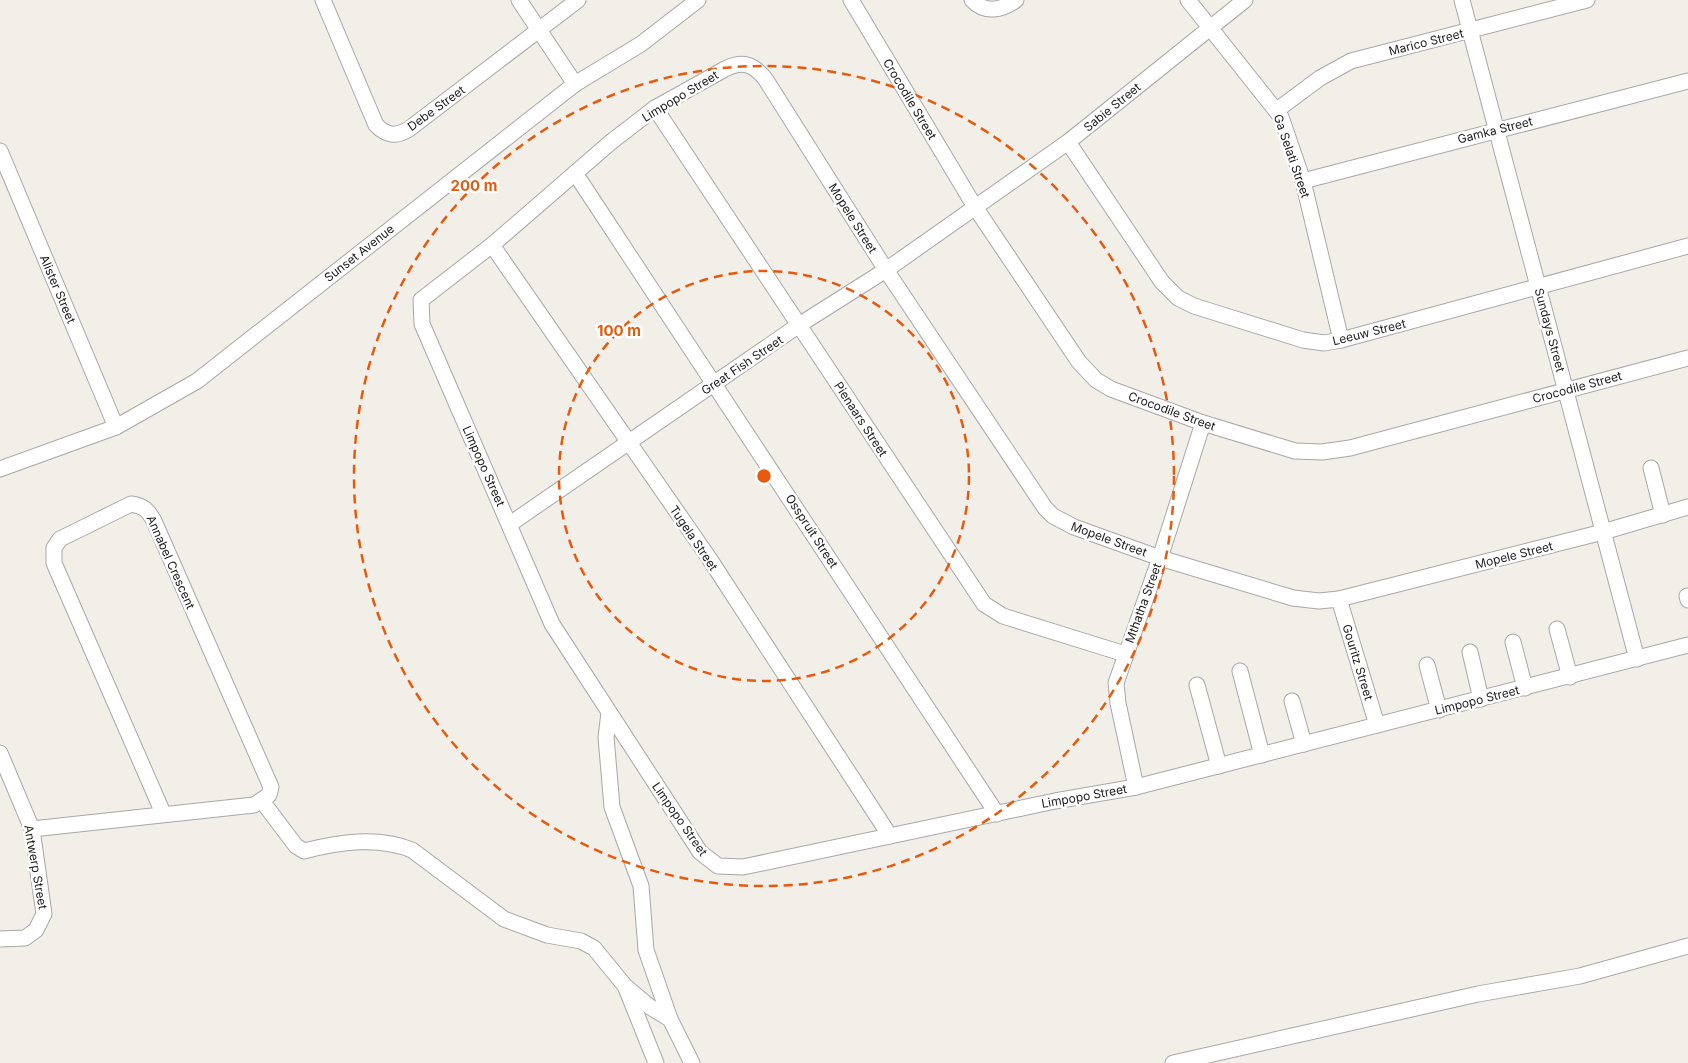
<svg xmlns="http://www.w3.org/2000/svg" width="1688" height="1063" viewBox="0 0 1688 1063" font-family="Inter,sans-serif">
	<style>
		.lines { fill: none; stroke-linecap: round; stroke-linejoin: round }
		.minor-casing { stroke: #a8a8a8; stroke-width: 17 }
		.minor { stroke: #fff; stroke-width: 15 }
		.ring { fill: none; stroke: #e8590c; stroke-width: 2.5; stroke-dasharray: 9 6 }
		.labels { text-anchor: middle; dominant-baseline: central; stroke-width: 5; stroke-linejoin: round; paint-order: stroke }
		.street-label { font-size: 12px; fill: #212121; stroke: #fff }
		.centre { fill: #e8590c; stroke: #fff; stroke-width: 2.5 }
		.ring-label { font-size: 15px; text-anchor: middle; font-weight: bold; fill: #e8590c; stroke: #fff; stroke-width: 5; stroke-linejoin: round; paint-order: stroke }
	</style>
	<rect width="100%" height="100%" fill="#f2eee8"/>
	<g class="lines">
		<defs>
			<g id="minor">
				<path d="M323,0L376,125C387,136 396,137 409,129L578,0"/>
				<polyline points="519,0 575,84"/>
				<polyline points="851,0 975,207 1079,362 1096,380 1111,389 1203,423 1295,451 1322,452 1350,448 1688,358"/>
				<path d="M972,0C985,14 1002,10 1016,0"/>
				<polyline points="1188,0 1281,117 1303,181 1341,340"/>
				<polyline points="1462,0 1637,659"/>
				<polyline points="655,108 984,604 1003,616 1125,654"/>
				<polyline points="1277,110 1320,78 1351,61 1587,0"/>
				<polyline points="1068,142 1162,282 1178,298 1194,306 1303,340 1324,343 1341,340 1688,246"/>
				<polyline points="0,151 116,427"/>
				<polyline points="575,173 997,814"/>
				<polyline points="1303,181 1688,81"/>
				<polyline points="492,245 709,558 890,836"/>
				<polyline points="1651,468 1663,515"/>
				<polyline points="0,469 116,427 197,381 575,84 641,44 698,0"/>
				<path d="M1688,507L1603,532L1339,599L1319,601L1293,598L1160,558L1074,527L1053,516L1045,508L886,270L766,80C754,64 743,60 725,69L655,108L611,142L492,245L421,300L422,324L552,624L700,852L718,866L743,867L1055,801L1136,787L1688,645"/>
				<polyline points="510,524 799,325 886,270 1068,142 1245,0"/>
				<polyline points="1687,596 1688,600"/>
				<polyline points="1339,599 1377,725"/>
				<polyline points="1557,629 1570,677"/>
				<polyline points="1513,642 1525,688"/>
				<polyline points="1470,652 1481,699"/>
				<polyline points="1427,665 1439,710"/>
				<polyline points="1240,671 1262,755"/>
				<polyline points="1197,685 1219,766"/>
				<polyline points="1292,701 1304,744"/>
				<polyline points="609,713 606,737 612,807 641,886 646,950 670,1019"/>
				<polyline points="0,753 32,829 44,914 36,930 25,938 0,939"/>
				<polyline points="1136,787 1118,703 1116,683 1160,558 1203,423"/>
				<path d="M262,801L296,846L304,851C339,842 378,836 412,850L504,919L547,935L581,941L594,948L625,986L650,1007L670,1019L692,1063"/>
				<path d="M32,829L254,805L269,795L271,787L154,521C148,510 144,506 131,504L60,539L54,548V563L163,813"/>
				<polyline points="626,988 656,1063"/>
				<polyline points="1173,1063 1478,994 1580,976 1688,946"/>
			</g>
		</defs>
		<use href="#minor" class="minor-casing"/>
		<use href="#minor" class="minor"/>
	</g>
	<g class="ring">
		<circle cx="764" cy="476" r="205"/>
		<circle cx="764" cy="476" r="410"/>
	</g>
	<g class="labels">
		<g class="street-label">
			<text transform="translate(1426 42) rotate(-14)">Marico Street</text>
			<text transform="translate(680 96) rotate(-31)">Limpopo Street</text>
			<text transform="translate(910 99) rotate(59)">Crocodile Street</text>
			<text transform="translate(1112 107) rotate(-39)">Sabie Street</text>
			<text transform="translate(436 108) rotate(-36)">Debe Street</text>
			<text transform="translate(1495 130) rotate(-14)">Gamka Street</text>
			<text transform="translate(1292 156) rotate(71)">Ga Selati Street</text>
			<text transform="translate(853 218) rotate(58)">Mopele Street</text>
			<text transform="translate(359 253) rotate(-38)">Sunset Avenue</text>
			<text transform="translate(58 289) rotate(67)">Alister Street</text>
			<text transform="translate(1550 330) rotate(75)">Sundays Street</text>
			<text transform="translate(1369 332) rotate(-14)">Leeuw Street</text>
			<text transform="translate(742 365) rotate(-34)">Great Fish Street</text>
			<text transform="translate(1577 387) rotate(-15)">Crocodile Street</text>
			<text transform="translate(1172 411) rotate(20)">Crocodile Street</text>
			<text transform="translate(861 419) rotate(57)">Pienaars Street</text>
			<text transform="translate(484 466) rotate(66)">Limpopo Street</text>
			<text transform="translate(812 531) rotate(57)">Osspruit Street</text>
			<text transform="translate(694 538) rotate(56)">Tugela Street</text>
			<text transform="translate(1109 539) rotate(20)">Mopele Street</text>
			<text transform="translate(1514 555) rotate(-14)">Mopele Street</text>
			<text transform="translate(171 562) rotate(66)">Annabel Crescent</text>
			<text transform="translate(1143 603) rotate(-70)">Mthatha Street</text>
			<text transform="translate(1358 662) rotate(73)">Gouritz Street</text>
			<text transform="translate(1477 700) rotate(-14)">Limpopo Street</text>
			<text transform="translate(1084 796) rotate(-10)">Limpopo Street</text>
			<text transform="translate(680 819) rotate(55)">Limpopo Street</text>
			<text transform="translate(36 867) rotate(80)">Antwerp Street</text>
		</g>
	</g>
	<circle cx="764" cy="476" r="8" class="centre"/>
	<g class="ring-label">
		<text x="474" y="191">200 m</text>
		<text x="619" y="336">100 m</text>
	</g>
</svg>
